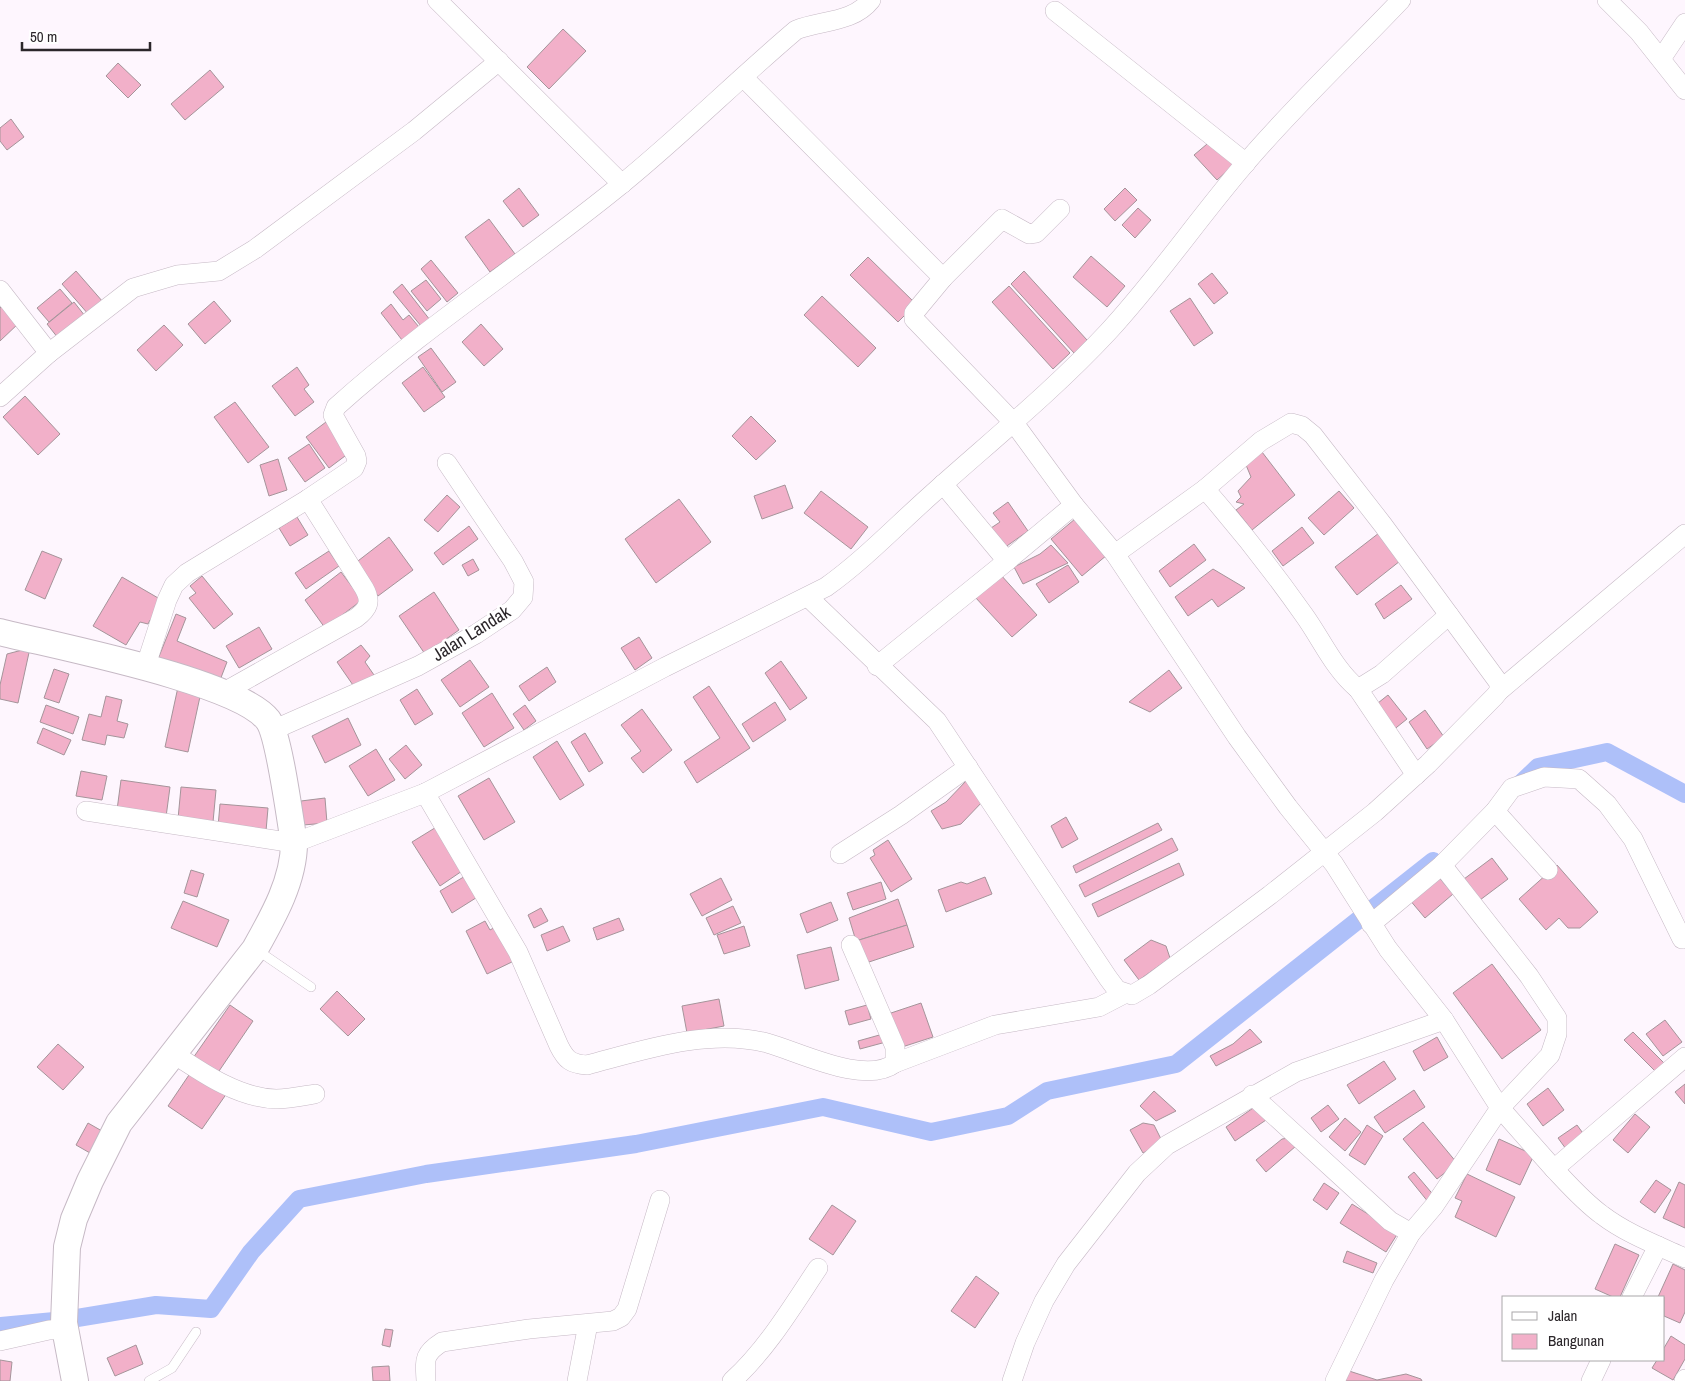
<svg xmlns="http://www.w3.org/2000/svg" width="1685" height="1381" viewBox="0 0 1685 1381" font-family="'Archivo Narrow',sans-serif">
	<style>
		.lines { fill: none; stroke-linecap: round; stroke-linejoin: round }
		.canal { stroke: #aec0f9; stroke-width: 18 }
		.building { fill: #f2b0c9; stroke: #a5949a }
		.lane-casing { stroke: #c6b9c5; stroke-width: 10 }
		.street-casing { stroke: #c6b9c5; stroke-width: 20 }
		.secondary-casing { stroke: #c6b9c5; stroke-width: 28 }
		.lane { stroke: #fff; stroke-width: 9 }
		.street { stroke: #fff; stroke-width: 19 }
		.secondary { stroke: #fff; stroke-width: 26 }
		.labels { text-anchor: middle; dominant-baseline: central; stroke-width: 5; stroke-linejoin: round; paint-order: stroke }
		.street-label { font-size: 18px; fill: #2b262a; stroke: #fff }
	</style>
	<rect width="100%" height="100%" fill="#fef6fe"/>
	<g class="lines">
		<g class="canal">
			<polyline points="1518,786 1538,767 1607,752 1685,794"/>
			<polyline points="0,1326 65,1320 156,1305 211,1309 251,1252 299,1199 426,1174 636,1144 823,1107 931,1132 1008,1116 1047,1091 1176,1064 1433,861"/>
		</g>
	</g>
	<g class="building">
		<polygon points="563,29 586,51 549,89 527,67"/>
		<polygon points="118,63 141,85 128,98 106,76"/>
		<polygon points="210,70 224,87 185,120 171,104"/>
		<polygon points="11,119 24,137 7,150 0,141 0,128"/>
		<polygon points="1213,139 1235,164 1217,180 1194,155"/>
		<polygon points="519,188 539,215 523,227 503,201"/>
		<polygon points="1125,188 1137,200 1115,221 1104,209"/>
		<polygon points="1138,208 1151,220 1135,238 1122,225"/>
		<polygon points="489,219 515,254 490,272 465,237"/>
		<polygon points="1091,256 1125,286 1107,307 1073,277"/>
		<polygon points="868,257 916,304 898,322 850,275"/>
		<polygon points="431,260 458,293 447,302 421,269"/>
		<polygon points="76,271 103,302 89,315 62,284"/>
		<polygon points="1024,271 1087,340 1074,353 1011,284"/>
		<polygon points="1212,273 1228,293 1214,304 1198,284"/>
		<polygon points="426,280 441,299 427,311 411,291"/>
		<polygon points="402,284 430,320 421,326 393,292"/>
		<polygon points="1009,286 1070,353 1053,369 992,302"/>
		<polygon points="60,289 72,303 49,322 37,308"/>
		<polygon points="822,296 876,348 858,367 804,315"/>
		<polygon points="1190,298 1213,333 1194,346 1170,311"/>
		<polygon points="214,301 231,321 205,344 188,324"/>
		<polygon points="74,302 85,316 58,338 47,324"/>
		<polygon points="391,304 403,320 409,315 419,327 402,340 381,313"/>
		<polygon points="3,305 20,322 0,341 0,308"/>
		<polygon points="481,324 503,349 484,366 462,342"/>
		<polygon points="164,325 183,345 156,371 137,350"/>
		<polygon points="431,348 456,382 442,392 418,357"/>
		<polygon points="297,367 309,385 304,389 314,402 295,416 272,386"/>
		<polygon points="423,367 445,397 424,412 402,383"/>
		<polygon points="25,396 60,434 38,455 3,417"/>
		<polygon points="235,402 269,447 248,463 214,417"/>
		<polygon points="751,416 776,441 756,460 732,436"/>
		<polygon points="326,422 349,453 329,468 306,437"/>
		<polygon points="309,444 325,468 305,482 288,458"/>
		<polygon points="1262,452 1295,495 1252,530 1236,510 1244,504 1236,502 1241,497 1238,491 1251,477 1246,465"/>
		<polygon points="278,459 287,490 269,496 260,465"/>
		<polygon points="785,485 793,508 762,519 754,496"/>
		<polygon points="821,491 868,527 851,549 804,513"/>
		<polygon points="1339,491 1354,508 1324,535 1308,518"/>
		<polygon points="447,495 460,507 438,532 424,520"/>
		<polygon points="679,499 711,542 656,583 625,539"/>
		<polygon points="1008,502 1028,531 1004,548 991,528 1000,522 993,513"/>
		<polygon points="297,517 308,535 290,546 279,528"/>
		<polygon points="1075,519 1107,555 1082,576 1051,539"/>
		<polygon points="469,526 478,539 443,565 434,553"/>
		<polygon points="1302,527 1314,543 1283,566 1272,551"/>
		<polygon points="1379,533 1400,561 1357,595 1335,567"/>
		<polygon points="389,537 413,570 378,596 354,564"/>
		<polygon points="1194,544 1206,560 1170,587 1159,571"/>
		<polygon points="1051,545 1068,563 1023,584 1014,567 1040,554"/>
		<polygon points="42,551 62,559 45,599 25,590"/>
		<polygon points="329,551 339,566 306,589 295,573"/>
		<polygon points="473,559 479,570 468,576 462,565"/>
		<polygon points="1068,565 1079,582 1049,603 1036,584"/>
		<polygon points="1213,569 1245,588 1218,607 1212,599 1188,616 1175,597"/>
		<polygon points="341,572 362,600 325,628 305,600"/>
		<polygon points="1000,574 1037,615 1012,637 975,597"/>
		<polygon points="202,576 233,614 214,629 189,598 196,593 190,586"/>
		<polygon points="122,577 165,602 154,620 150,620 148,624 140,622 126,645 93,626"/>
		<polygon points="1401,585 1412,599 1384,619 1375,604"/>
		<polygon points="434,592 459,630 425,654 399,616"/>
		<polygon points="176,614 186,618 177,641 227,662 217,688 156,664"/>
		<polygon points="259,627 272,649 239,668 226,646"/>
		<polygon points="639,637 652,658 635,670 621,648"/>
		<polygon points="361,645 370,656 365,662 374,675 355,688 337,662"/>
		<polygon points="30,648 18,703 0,699 0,685 7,654"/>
		<polygon points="470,660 489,687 460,707 441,680"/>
		<polygon points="781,661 807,698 790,710 765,673"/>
		<polygon points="547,667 556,682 529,701 519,686"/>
		<polygon points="54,669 69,674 59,703 44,698"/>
		<polygon points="1169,670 1182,688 1150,712 1129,702"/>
		<polygon points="709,686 750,748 697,783 684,762 720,738 693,697"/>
		<polygon points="178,687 201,692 188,752 165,747"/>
		<polygon points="417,689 433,714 415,725 400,700"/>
		<polygon points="492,693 514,728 484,747 462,713"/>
		<polygon points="1388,695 1407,719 1392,731 1373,707"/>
		<polygon points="106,696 122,700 117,721 128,724 124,738 107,735 105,745 82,740 89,714 101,717"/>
		<polygon points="775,702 786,720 753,742 742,724"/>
		<polygon points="46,705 79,717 73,734 40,722"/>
		<polygon points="525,705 536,721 524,730 513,714"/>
		<polygon points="642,709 672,750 643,773 631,758 641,751 621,725"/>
		<polygon points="1425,710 1444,737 1427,749 1409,722"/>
		<polygon points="348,718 361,745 325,763 312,736"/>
		<polygon points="43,728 71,740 64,755 37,743"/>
		<polygon points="585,733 603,763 589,772 571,742"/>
		<polygon points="557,741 584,785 560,800 533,757"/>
		<polygon points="406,745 422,765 405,779 389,759"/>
		<polygon points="376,749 395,780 368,796 349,766"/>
		<polygon points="81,771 107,776 102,800 76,796"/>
		<polygon points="489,778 515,822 484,840 458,796"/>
		<polygon points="121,780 170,787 166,817 117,810"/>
		<polygon points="966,781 984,800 961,824 942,829 931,811 946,802"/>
		<polygon points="181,787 216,790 213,822 178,819"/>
		<polygon points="325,798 327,823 303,825 301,801"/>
		<polygon points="220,804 268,808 266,831 218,827"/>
		<polygon points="1066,817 1078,839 1062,848 1051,826"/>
		<polygon points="1158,823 1162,830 1076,873 1073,866"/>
		<polygon points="438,826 465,869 440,886 412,842"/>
		<polygon points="1172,838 1178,850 1085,897 1079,885"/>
		<polygon points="888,840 912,879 891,892 870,858 875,855 873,850"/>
		<polygon points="1492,858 1508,879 1480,900 1464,879"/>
		<polygon points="1179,863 1184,875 1098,917 1092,904"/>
		<polygon points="1557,865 1598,912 1580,928 1568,928 1559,918 1546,930 1519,899"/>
		<polygon points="191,870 204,874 197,897 184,893"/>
		<polygon points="467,875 479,896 452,913 440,891"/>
		<polygon points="1437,875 1453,894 1425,918 1409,899"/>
		<polygon points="985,877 992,894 946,912 938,890 961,882 967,884"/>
		<polygon points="721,878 732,900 702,916 690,894"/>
		<polygon points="881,882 886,899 853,910 847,893"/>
		<polygon points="898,899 907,925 856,941 849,918"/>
		<polygon points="183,901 229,920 217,947 171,928"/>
		<polygon points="831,902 838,920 807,933 800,914"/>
		<polygon points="733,906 741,923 714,935 706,918"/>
		<polygon points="541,908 548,921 534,928 528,915"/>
		<polygon points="619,918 624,930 597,940 593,928"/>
		<polygon points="485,921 490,930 499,925 516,960 487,974 466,931"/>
		<polygon points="907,925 914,947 863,964 856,941"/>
		<polygon points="563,926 570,941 547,951 541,935"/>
		<polygon points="744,926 750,946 724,954 717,935"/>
		<polygon points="1151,940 1166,946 1170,958 1139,980 1124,960"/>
		<polygon points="831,947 839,980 805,989 797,955"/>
		<polygon points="1492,964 1541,1030 1502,1059 1453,993"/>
		<polygon points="337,991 365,1019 348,1036 320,1009"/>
		<polygon points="719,999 724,1026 687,1033 682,1006"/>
		<polygon points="921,1003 933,1037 899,1048 888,1014"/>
		<polygon points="230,1005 253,1021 217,1074 193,1058"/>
		<polygon points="867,1005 871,1019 849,1025 845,1011"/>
		<polygon points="1665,1020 1682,1042 1663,1056 1646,1034"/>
		<polygon points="1250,1029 1262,1042 1216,1066 1210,1056 1233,1044"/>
		<polygon points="1633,1032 1664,1063 1655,1071 1624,1040"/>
		<polygon points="883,1034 886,1042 860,1049 858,1041"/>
		<polygon points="1437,1037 1448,1057 1424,1071 1413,1051"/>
		<polygon points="58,1044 84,1067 63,1090 37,1067"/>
		<polygon points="1384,1061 1396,1079 1359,1104 1347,1085"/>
		<polygon points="193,1069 227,1093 202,1129 168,1106"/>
		<polygon points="1685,1084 1685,1104 1675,1092"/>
		<polygon points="1548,1088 1564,1110 1543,1126 1527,1104"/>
		<polygon points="1414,1090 1425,1107 1385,1133 1374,1117"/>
		<polygon points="1154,1091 1176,1111 1156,1121 1140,1106"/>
		<polygon points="1328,1105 1339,1119 1321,1132 1311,1118"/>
		<polygon points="1256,1106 1266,1120 1235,1141 1226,1127"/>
		<polygon points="1635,1114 1650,1127 1628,1153 1613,1140"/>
		<polygon points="1345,1118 1361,1132 1345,1151 1329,1137"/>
		<polygon points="1423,1122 1457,1163 1437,1179 1403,1139"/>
		<polygon points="88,1123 102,1131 90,1153 76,1145"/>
		<polygon points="1143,1123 1154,1125 1163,1143 1143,1153 1130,1130"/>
		<polygon points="1367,1125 1383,1136 1365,1165 1349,1155"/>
		<polygon points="1577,1125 1585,1136 1566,1149 1558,1138"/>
		<polygon points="1289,1138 1296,1146 1266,1172 1256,1160 1282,1139"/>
		<polygon points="1499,1139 1534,1155 1520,1185 1486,1170"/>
		<polygon points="1414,1172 1436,1198 1429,1203 1408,1177"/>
		<polygon points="1467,1174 1515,1197 1496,1237 1455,1217 1462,1201 1455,1198"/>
		<polygon points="1656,1180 1671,1190 1655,1213 1640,1202"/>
		<polygon points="1679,1182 1685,1185 1685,1228 1663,1218"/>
		<polygon points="1324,1183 1339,1193 1327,1210 1313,1200"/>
		<polygon points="1352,1204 1398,1233 1386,1252 1340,1223"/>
		<polygon points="832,1205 856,1221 833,1255 809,1239"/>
		<polygon points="1615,1244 1639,1255 1620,1297 1613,1297 1595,1289"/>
		<polygon points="1347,1251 1377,1263 1373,1273 1343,1262"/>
		<polygon points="1673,1264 1685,1270 1685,1312 1680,1323 1664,1316 1664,1297 1658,1297"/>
		<polygon points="976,1276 999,1293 975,1328 951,1311"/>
		<polygon points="385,1329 393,1330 390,1347 382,1345"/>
		<polygon points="1671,1336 1685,1345 1685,1359 1673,1380 1652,1368 1657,1360 1664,1360 1664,1348"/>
		<polygon points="136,1345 143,1364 115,1376 107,1358"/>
		<polygon points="0,1360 12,1362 10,1381 0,1381"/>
		<polygon points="389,1366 390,1381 373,1381 372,1367"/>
		<polygon points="1346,1370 1377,1380 1406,1374 1421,1379 1422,1381 1343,1381"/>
	</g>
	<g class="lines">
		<defs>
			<g id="lane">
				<polyline points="257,950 311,987"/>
				<polyline points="149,1381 172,1368 196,1332"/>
			</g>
			<g id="street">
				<polyline points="437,0 622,184"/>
				<polyline points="1607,0 1639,32 1685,90"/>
				<polyline points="1055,11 1246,163"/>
				<polyline points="1661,59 1685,23"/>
				<polyline points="744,78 943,278 914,313 914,319 1014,423 1074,505 1115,554 1237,737 1288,807 1334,864 1388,949 1444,1020 1500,1108 1550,1055 1557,1034 1557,1018 1529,976 1442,865"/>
				<polyline points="943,278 1002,219 1029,234 1036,233 1060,209"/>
				<polyline points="0,290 49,353"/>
				<polyline points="0,397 49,353 133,288 177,275 219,271 255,249 414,131 499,61"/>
				<polyline points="943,484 1007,561 1074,505"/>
				<path d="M1205,489C1240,529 1273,571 1304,615C1322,640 1334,669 1358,689L1382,674L1449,615"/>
				<polyline points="808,597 937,721 1108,978 1117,990 1132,995 1149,985 1270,895 1375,812 1428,764 1495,696 1499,691 1499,683 1383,525 1313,435 1302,426 1291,423 1261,441 1205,489 1115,554"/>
				<polyline points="877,666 1007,561"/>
				<path d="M145,668L167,600L174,585L187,573L308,499L354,468L357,461L356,456L333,415L336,407C427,325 529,260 623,183C683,134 737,80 796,30C821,20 853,23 871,0"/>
				<polyline points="1358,689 1416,775"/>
				<polyline points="1499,691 1685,534"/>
				<path d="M224,692L356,618C368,609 372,602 364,588L308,499"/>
				<polyline points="273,730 418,666 476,634 512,610 523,597 524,582 513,561 447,463"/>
				<path d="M425,793L518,952L559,1046C566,1060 571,1064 587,1065C644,1050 708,1028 767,1043C800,1052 865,1086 895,1063V1047L851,945"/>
				<path d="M86,811L294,843L425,793L665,667L826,587C864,560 897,525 932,494C991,441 1053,391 1108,332C1157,279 1197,220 1244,165C1293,107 1349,55 1401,0"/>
				<polyline points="1495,811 1548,870"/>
				<polyline points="840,854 901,815 968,767"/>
				<polyline points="1371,924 1442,865 1495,811 1512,788 1544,777 1579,779 1607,804 1633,839 1682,939"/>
				<path d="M174,1054C204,1074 239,1098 276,1099C289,1099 303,1096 315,1094"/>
				<polyline points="895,1063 995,1025 1099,1007 1124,994"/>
				<polyline points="1252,1095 1390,1221 1411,1233"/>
				<path d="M1554,1169C1569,1185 1584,1202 1602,1215C1627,1234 1657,1245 1685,1258"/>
				<polyline points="1632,1297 1658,1246"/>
				<polyline points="0,1341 49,1330 65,1329"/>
				<path d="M426,1381C425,1360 423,1354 442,1342L529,1329L613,1321L621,1317L627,1309L660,1200"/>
				<polyline points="577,1381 588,1324"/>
				<path d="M732,1381C767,1349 792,1307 818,1268"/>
				<polyline points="1012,1381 1025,1343 1044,1301 1066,1264 1137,1173 1167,1145 1296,1072 1444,1020"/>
				<polyline points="1335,1381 1384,1280 1411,1233 1434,1206 1500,1108 1554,1169 1685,1057"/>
				<polyline points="1591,1381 1601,1360"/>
				<polyline points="1684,1381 1685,1379"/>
			</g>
			<path id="secondary" d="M0,632C55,646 238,681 268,720C279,735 290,819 294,843C294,880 273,917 255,949L119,1123L90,1181L74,1219L67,1247L64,1323L75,1381"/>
		</defs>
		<use href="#lane" class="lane-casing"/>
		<use href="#street" class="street-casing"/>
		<use href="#secondary" class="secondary-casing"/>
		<use href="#lane" class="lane"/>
		<use href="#street" class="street"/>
		<use href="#secondary" class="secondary"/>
	</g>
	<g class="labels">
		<g class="street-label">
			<text transform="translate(471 633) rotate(-32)">Jalan Landak</text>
		</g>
	</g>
	<rect x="1502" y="1296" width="162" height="65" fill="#ffffff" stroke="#aaa8aa"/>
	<rect x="1512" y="1312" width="25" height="8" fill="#ffffff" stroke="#aaa8aa"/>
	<text x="1548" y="1321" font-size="15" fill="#2b262a">Jalan</text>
	<rect x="1512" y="1334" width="25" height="15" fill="#f2b0c9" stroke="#aaa8aa"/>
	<text x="1548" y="1346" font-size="15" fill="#2b262a">Bangunan</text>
	<path d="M22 42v8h128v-8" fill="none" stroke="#2b262a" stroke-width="2.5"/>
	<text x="30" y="42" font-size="15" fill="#2b262a" stroke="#ffffff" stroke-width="4" paint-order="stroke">50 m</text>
</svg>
